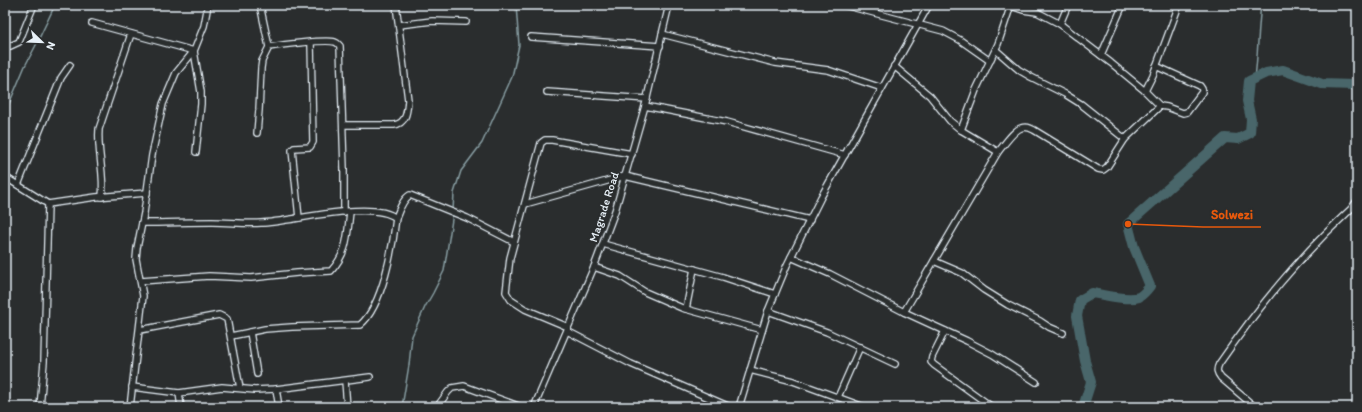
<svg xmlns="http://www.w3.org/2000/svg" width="1362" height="412" viewBox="0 0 1362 412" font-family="Itim,sans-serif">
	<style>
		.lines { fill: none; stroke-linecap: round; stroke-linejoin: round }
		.stream { stroke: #889ea3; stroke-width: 1.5 }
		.river { stroke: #48666a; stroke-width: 10 }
		.minor-casing { stroke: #e8f1f8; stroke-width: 8 }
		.minor { stroke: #2a2d2e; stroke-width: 5.5 }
		.labels { text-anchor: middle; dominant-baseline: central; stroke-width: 4; stroke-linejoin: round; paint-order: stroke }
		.street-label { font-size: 12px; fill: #e8f1f8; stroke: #2a2d2e }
		.leader { fill: none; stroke: #e8590c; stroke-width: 1.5 }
		.callout-dot { fill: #e8590c; stroke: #2a2d2e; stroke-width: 1.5 }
		.callout-label { font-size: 13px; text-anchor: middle; font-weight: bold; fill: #e8590c; stroke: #2a2d2e; stroke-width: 4; stroke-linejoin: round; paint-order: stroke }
	</style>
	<rect width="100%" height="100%" fill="#2a2d2e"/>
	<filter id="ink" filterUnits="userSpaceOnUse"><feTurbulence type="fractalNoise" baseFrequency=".025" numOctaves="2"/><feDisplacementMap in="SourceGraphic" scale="8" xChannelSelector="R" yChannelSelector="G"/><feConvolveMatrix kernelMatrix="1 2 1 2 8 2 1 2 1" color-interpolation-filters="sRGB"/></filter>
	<g filter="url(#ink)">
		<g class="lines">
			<g class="stream">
				<path d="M1255,78C1258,54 1258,29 1261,5"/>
				<polyline points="5,109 9,104 25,66 35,47 55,5"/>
				<polyline points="453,210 454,193 461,171 482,143 512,77 519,45 516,5"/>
				<polyline points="402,407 409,365 412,336 425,307 433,293 444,271 453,213"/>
			</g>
			<path class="river" d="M1083,407L1091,382L1085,361L1077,316L1080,300L1092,293C1104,295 1128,301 1139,297C1144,294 1147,290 1150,286L1134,247L1128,224L1225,138L1238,139L1250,133L1251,119L1247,101L1249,81L1266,73L1283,70L1322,84L1354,85L1357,88"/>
			<defs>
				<g id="minor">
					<polyline points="260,5 269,47"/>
					<polyline points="844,5 943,31 960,40 990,61"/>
					<polyline points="1008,5 1023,10 1037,12 1060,24 1111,63 1145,91 1160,106 1167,107 1183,113 1187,112 1202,92 1202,89 1200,86 1156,66"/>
					<polyline points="92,23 194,51 201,92 201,104 196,152"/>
					<polyline points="1060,24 1068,5"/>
					<polyline points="399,25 432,21 466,22"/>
					<polyline points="662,34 775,63 828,70 882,88"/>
					<polyline points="531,37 660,46"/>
					<polyline points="5,45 8,47 19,42 34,5"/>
					<polyline points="996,50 1019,70 1031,77 1065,94 1081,104 1125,139"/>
					<polyline points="1101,55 1123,5"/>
					<polyline points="894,66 930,96 950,121 961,130 998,152"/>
					<polyline points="1145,91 1153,75 1179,5"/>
					<polyline points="547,92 647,99"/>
					<polyline points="645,106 727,122 845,155"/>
					<path d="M343,125H394C407,123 407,111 408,100L396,5"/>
					<polyline points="961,130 976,90 998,44 1011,5"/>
					<path d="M257,133L259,110L261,68L262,61L269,47C281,45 326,39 335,42C338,43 338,44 340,46L344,169V212"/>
					<polyline points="5,177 48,204 44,362 40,407"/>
					<polyline points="18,185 61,78 70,65"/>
					<path d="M102,197C105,174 97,152 99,129L131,34"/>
					<polyline points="48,204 96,197 147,193"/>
					<polyline points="525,204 625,176 810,220"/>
					<polyline points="299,218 292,150 294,148 310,147 313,142 311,43"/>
					<path d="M396,218C399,210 403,199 410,195L467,218L514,242"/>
					<path d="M142,223C166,223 189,222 212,222C229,222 245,224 261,223C292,222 372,199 396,218C393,246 383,306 360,325L292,327L265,329L231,336"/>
					<polyline points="603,244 723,277 775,294"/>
					<polyline points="791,257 830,274 904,312 967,341 992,354 1036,382"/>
					<polyline points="934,261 962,273 984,290 1008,305 1040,321 1049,327 1063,333"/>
					<polyline points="594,267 620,276 645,292 682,308 762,330"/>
					<path d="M141,281L209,276L251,278L297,273L331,271C348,252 347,236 350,212"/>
					<polyline points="686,309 694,269"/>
					<polyline points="768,311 827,332 895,364"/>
					<path d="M904,312L998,152C1004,145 1014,130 1021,128C1026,126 1030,128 1034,130L1098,169L1103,170L1107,167L1125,139L1160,106"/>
					<polyline points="568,327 525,309 511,300 506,292 510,258 541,143 545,140 552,140 632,154"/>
					<polyline points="140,330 219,315 227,319 240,388"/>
					<polyline points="567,331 631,364 730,407"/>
					<polyline points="945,331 932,357 931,362 934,365 992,407"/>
					<polyline points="250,332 257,374"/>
					<polyline points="750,370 793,381 864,407"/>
					<polyline points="345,381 347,407"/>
					<polyline points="132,387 179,393 222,387 255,390 276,389 370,377"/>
					<polyline points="276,389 279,407"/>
					<polyline points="179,393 181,407"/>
					<polyline points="838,397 860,347"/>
					<polyline points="130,407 143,296 136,259 137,248 144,213 152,155 163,104 176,73 194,51 204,26 208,5"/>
					<polyline points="437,407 448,392 452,388 464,386 521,407"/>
					<polyline points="534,407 594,267 615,211 645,106 669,5"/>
					<polyline points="739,407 768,311 787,265 821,197 929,5"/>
					<path d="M1255,407L1221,378C1217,373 1216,370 1219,364C1259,306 1299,257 1351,209L1357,201"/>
				</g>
			</defs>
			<use href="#minor" class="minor-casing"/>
			<use href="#minor" class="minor"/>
		</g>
	</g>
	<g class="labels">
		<g class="street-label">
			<text transform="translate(604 207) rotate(-72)">Magrade Road</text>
		</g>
	</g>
	<path class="leader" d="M1128 224L1203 227H1261"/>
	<circle class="callout-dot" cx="1128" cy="224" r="4"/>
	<g class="callout-label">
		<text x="1232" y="219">Solwezi</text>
	</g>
	<rect width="1362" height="412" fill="none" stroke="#2a2d2e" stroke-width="20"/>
	<rect x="10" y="10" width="1342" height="392" fill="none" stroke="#e8f1f8" stroke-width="1.5" filter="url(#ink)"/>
	<g transform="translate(42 42) rotate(113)" stroke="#2a2d2e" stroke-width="3" paint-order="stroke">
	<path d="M0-3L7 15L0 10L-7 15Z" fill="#e8f1f8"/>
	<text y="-6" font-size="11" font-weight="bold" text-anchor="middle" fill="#e8f1f8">N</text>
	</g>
</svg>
